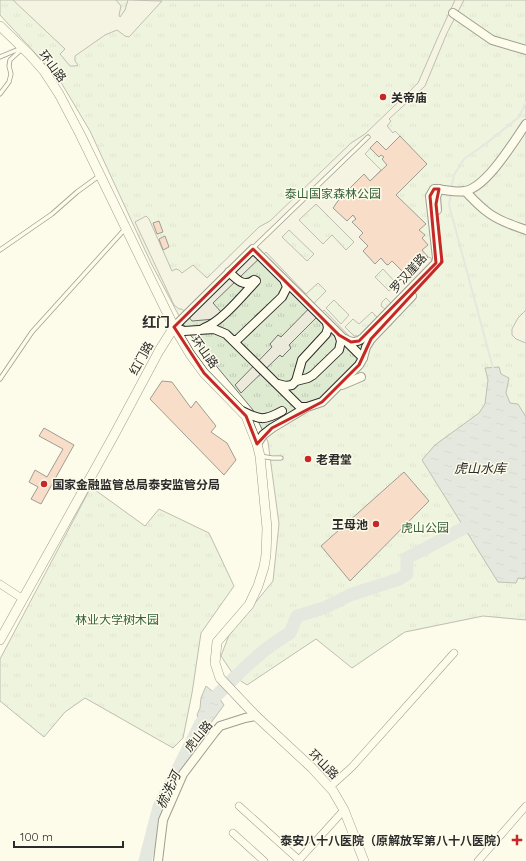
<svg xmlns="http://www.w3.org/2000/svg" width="526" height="861" viewBox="0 0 526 861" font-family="Quicksand,'Noto Sans SC',sans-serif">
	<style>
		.park { fill: url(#park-tufts); stroke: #74746e }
		.parking { fill: #eceadb; stroke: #74746e; fill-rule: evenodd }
		.water { fill: url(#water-ripples); stroke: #74746e }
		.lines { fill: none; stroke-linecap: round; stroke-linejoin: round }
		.stream { stroke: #c7d0d0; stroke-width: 2 }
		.river { stroke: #c7d0d0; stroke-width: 13 }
		.building { fill: #f2b8a0; stroke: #2b2b2b }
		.service-casing { stroke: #2b2b2b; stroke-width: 5 }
		.minor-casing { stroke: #2b2b2b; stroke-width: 8 }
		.tertiary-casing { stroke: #2b2b2b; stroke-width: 10 }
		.secondary-casing { stroke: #2b2b2b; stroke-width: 10 }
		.service { stroke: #fdfbea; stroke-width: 3.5 }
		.minor { stroke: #fdfbea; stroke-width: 7 }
		.tertiary { stroke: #fdfbea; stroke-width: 8 }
		.secondary { stroke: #fdfbea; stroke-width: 9 }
		.marked { fill: none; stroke: #c62828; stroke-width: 3; stroke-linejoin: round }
		.poi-dot { fill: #c62828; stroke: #fdfbea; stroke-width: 1.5 }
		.labels { text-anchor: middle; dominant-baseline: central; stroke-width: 3; stroke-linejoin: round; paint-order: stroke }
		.street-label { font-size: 12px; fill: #2b2b2b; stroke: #fdfbea }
		.poi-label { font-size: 12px; font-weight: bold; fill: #2b2b2b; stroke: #fdfbea; text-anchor: start }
		.park-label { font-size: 12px; fill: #34623c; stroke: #fdfbea }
		.water-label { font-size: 13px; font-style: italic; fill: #2b2b2b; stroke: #fdfbea }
		.quarter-label { font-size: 14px; font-weight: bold; fill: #2b2b2b; stroke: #fdfbea }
	</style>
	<defs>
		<pattern id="park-tufts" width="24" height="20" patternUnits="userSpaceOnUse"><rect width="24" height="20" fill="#deebd1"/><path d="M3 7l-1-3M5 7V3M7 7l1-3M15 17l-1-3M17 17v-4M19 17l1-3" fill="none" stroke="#bfcab4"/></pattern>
		<pattern id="water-ripples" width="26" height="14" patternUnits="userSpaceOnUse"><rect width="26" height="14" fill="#c7d0d0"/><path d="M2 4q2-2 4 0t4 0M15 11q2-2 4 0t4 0" fill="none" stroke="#abb3b3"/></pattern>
	</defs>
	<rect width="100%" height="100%" fill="#fdfbea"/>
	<g class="park">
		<polygon points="0,0 526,0 526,620 483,616 405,632 352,668 316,639 247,685 235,677 221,656 229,635 273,581 279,524 268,442 253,410 187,331 151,263 90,131 59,79 0,15"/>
		<polygon points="91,487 145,526 159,509 209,533 234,586 201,633 192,693 183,738 173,748 85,698 65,712 44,737 0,701 0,659"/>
	</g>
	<g class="parking">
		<polygon points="13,0 116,0 121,6 119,15 120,17 125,10 128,0 162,1 129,37 125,36 117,30 105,35 75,56 75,61 78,65 75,66 70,66 60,54 65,49"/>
		<path d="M455,0H464L447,33L425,86L389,119L391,121L387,126L393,133L395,131L400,136L386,150L377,141L365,154L381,170L370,181L364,175L347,221L353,215L356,219L353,222L363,233L359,237L368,246L363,251L375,263L381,258L386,264L388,265L392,261L408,277L428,257L431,258L432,263L393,305L386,298L382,302L381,306L385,309L378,317L380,319L362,337L352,339L324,310L289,345L291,348L282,357L280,355L241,393L235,385L272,347L270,344L278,335L281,337L326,291L318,283L306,294L266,252L213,303L222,313L215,319L192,321L182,309H179L174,305L135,222L146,216L149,219L172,271L176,269L179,270L182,273L193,265L207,278L259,227L270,221L351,143L365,134L418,83L438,37ZM316,204L354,242L346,250L332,235L323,244L299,220ZM289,230L314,254L307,261L282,237ZM383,269L397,284L389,291L375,277ZM334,300L349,315L341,324L326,308ZM372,312L377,317L359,336H354L345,327L353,319L359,324Z"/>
		<polygon points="526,310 526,343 516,339 512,335 512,329 518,318"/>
	</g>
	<g class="water">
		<polygon points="499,367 501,374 509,378 506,393 510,403 518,404 526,417 526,576 524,579 518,578 516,583 498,582 422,460 435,445 479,413 485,404 488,380 485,368"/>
		<polygon points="206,686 217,695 224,705 208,727 201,723 197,715 200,708 201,698"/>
	</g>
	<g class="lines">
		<g class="stream">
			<polyline points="451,189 454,175 464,159 488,142 519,117 526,102"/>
			<polyline points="451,193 449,205 493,368"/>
		</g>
		<g class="river">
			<path d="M217,695C240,672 262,649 290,633L297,616L324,608L350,595L399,579L407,574V558L464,528"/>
			<polyline points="145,861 159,807 201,723"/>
		</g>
	</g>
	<g class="building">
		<polygon points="400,136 427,164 396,195 426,224 419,230 425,235 422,238 428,245 422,250 428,257 408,277 392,261 388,265 386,264 381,258 375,264 363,251 368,246 359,237 363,233 352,222 356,219 353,215 347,221 333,208 340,198 364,174 370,181 387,165 382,159 384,157 381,155 379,157 370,148 377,141 386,150"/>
		<polygon points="159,221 163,232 157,234 153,223"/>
		<polygon points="165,236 169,247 163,250 159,239"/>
		<polygon points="162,381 172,382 191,408 196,401 216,426 211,432 227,443 236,460 224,475 150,399"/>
		<polygon points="44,428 74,445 41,504 31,499 38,487 29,482 35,470 47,477 63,449 39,436"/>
		<polygon points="404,472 429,501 350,581 321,546"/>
	</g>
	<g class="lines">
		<defs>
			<g id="service">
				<polyline points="0,57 19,49"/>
				<polyline points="0,94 9,82 11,74 9,66 10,60 22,49"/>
				<polyline points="253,248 368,137"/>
				<polyline points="0,250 52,214 77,192 99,176"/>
				<polyline points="0,379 32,332 125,229"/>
				<polyline points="260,456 272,458 281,458"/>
			</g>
			<g id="minor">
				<polyline points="0,584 23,599"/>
				<polyline points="330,787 352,767 454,653"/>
				<polyline points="239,806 299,860"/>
				<polyline points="233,833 264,861"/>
				<polyline points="298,861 344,810"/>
				<polyline points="478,861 526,806"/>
			</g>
			<g id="tertiary">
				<polyline points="453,13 492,40 526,50"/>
				<path d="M465,191C472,198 478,205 486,211C497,220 512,225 526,230"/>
				<polyline points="437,210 436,197 439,189"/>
				<path d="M229,272C236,279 244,288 254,280"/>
				<path d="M204,328C221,322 243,295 256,281"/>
				<path d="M345,339C352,343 357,343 363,338L436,263L437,258L430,196L434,189C443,189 456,193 465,191C487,187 514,141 526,124"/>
				<polyline points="233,340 237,340 239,338 282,297 287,287 285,282"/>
				<polyline points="363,358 366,347 371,339 412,296"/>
				<polyline points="296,381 302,360 326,334 328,328 327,323"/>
				<polyline points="278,384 286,386 292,385 296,381 308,378 313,375 339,350 341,341 339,335"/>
				<polyline points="342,385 361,377"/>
				<path d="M242,411C260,420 264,421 282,411"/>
				<polyline points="257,444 263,435 272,428 307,407 322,402 359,365 363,358 253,249 174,327 184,331 214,329 226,334 300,407 307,407"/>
				<polyline points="158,861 163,820 183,774 214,733 220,726 245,718 256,716"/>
			</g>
			<g id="secondary">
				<polyline points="0,26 29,54 44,71 59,94 80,134 174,327 190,354 204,373 246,416 257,444 260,456 267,528 266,555 264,567 258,586 249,605 217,642 215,663 220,678 256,716 312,768 333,791 344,810 364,861"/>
				<polyline points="0,640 113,437 159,351 174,327"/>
			</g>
		</defs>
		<use href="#service" class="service-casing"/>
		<use href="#minor" class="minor-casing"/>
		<use href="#tertiary" class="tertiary-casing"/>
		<use href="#secondary" class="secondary-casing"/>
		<use href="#service" class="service"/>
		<use href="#minor" class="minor"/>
		<use href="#tertiary" class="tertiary"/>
		<use href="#secondary" class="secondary"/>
	</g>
	<path d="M0 0H526V861H0ZM434,189H439L436,204L442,262L371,339L359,365L322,402L272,428L257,444L246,416L204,373L174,327L253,249L339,335L351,342L359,341L436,263L430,196Z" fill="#fdfbea" fill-opacity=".55" fill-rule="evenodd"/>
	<path class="marked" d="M434,189H439L436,204L442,262L371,339L359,365L322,402L272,428L257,444L246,416L204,373L174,327L253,249L339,335L351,342L359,341L436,263L430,196Z"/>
	<g class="poi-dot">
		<circle cx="383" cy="97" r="4"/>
		<circle cx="308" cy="459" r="4"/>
		<circle cx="44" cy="484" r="4"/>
		<circle cx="376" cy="524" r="4"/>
		<path d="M515 834h4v4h4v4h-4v4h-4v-4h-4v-4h4z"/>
	</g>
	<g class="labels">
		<g class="street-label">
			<text transform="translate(53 66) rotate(53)">环山路</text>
			<text transform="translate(408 273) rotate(-48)">罗汉崖路</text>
			<text transform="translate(205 352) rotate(54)">环山路</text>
			<text transform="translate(141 358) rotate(-61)">红门路</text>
			<text transform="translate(198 736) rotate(-50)">虎山路</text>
			<text transform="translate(324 764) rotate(45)">环山路</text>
		</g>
		<g class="poi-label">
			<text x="391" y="97">关帝庙</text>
			<text x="316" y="459">老君堂</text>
			<text x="52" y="484">国家金融监管总局泰安监管分局</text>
			<text x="368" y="524" text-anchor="end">王母池</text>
			<text x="508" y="840" text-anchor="end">泰安八十八医院（原解放军第八十八医院）</text>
		</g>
		<g class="park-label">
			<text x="333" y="193">泰山国家森林公园</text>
			<text x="425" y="527">虎山公园</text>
			<text x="117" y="619">林业大学树木园</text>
		</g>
		<g class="water-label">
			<text x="480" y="468">虎山水库</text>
			<text transform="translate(168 790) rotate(-65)">梳洗河</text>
		</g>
		<g class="quarter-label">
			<text x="156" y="322">红门</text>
		</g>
	</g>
	<path d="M14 841v6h109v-6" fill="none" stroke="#2b2b2b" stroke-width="2"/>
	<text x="20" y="841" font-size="12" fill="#2b2b2b" stroke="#fdfbea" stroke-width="3" paint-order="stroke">100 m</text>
</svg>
